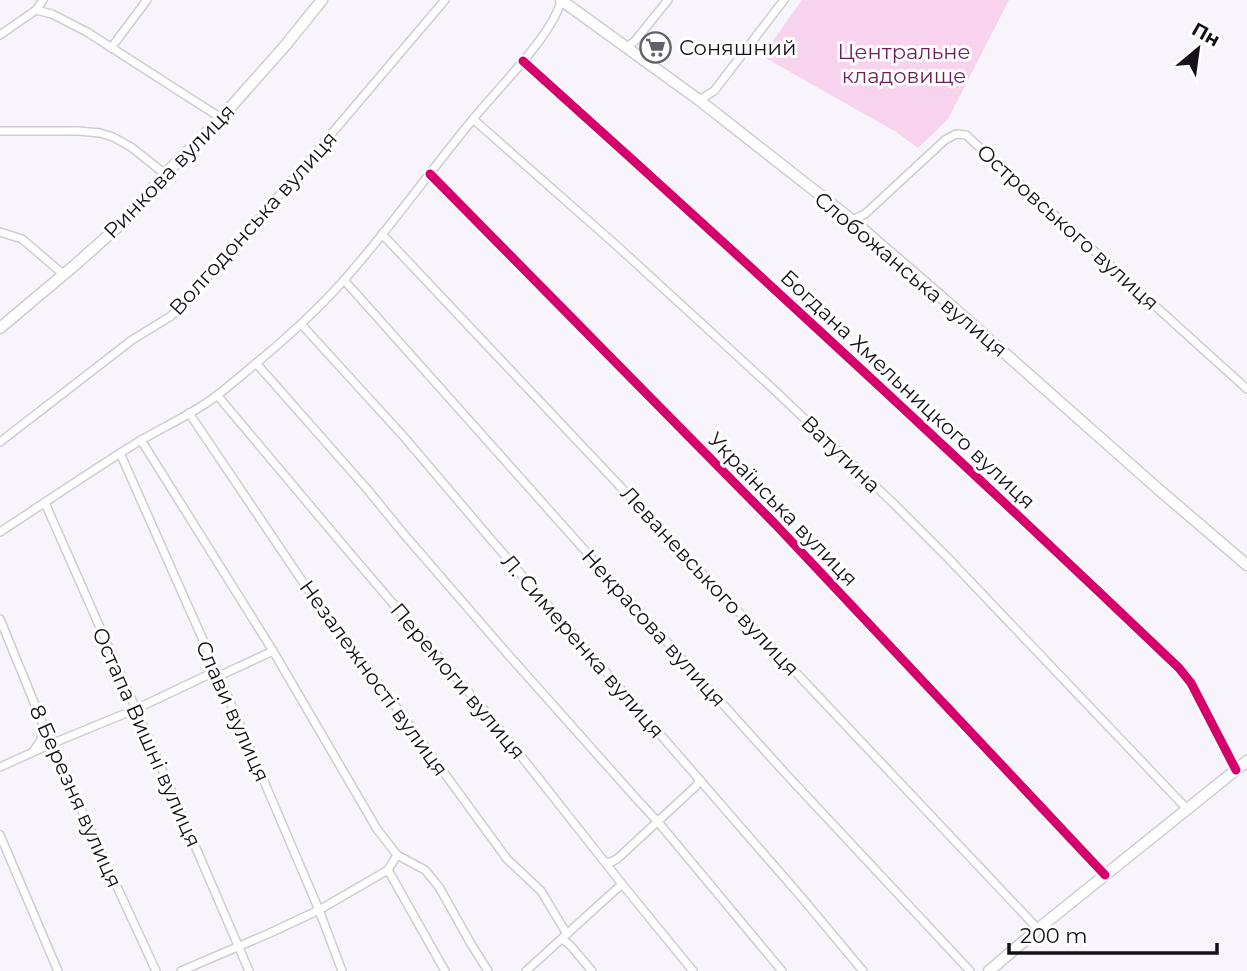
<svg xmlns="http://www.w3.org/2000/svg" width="1247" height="971" viewBox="0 0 1247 971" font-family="Montserrat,sans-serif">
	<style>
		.green { fill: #f7d3ed }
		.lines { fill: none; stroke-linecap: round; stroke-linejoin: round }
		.street-casing { stroke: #cfccd5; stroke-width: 10 }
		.secondary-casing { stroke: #cfccd5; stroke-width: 13 }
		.street { stroke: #fefefe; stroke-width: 7 }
		.secondary { stroke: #fefefe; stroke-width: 10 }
		.cycleway-casing { stroke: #fff; stroke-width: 13 }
		.cycleway { stroke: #d6006c; stroke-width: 9 }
		.labels { text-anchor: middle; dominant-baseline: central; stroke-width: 6; stroke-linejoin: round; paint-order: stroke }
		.poi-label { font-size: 21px; fill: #14101a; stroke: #fff; text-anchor: start }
		.park-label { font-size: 21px; fill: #701e5b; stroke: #fff }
		.street-label { font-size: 21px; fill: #14101a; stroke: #fff }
	</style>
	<rect width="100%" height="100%" fill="#f7f5fb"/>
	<polygon class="green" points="802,0 1009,0 948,119 918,148 896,132 762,56"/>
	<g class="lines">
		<defs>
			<g id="street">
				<polyline points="36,10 52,14 87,32 221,118"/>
				<polyline points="0,35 36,10 43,0"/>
				<polyline points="626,47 634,42 668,0"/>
				<polyline points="111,48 147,0"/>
				<path d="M523,61C745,260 963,462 1179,668L1191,683L1236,770"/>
				<polyline points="699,100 714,91 784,0"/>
				<polyline points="473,119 616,245 769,385 890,500 948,558 1188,810"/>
				<polyline points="0,131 78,131 100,133 113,137 131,147 165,174"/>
				<polyline points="430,174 775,524 1105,875"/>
				<polyline points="852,220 865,214 945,140 956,134 966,135 1247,389"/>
				<polyline points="0,232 22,239 63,274"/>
				<polyline points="382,234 1038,929"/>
				<polyline points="344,280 638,610 785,773 970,971"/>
				<polyline points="301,324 405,438 488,536 803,899 863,971"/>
				<polyline points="256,363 367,489 403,533 505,651 634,796 658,822 782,971"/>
				<polyline points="217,395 354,558 491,718 622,884 693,971"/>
				<polyline points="189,413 317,603 383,689 507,859 541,891 567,934"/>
				<polyline points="141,440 273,651 377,829 397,855 425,870 439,887 471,944 488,971"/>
				<polyline points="0,442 132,340 171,316 232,251 445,0"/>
				<polyline points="120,453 219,676 319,910 342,971"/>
				<polyline points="45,503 136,709 249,971"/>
				<path d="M0,532C46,502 91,471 138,442C165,426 195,413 219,394C263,358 307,322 345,279C390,228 430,171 474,118C497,89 554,34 561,0"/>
				<polyline points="0,619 51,744 156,971"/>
				<polyline points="219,676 273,651"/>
				<polyline points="34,750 41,740 42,726"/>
				<polyline points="0,767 51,744 136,709 216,671"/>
				<polyline points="0,835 58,971"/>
				<polyline points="606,862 611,862 617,859 695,787 700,780"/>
				<polyline points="388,870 445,971"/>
				<polyline points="562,939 570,945 592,971"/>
				<polyline points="181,971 270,933 319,910 388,870 397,855"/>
				<polyline points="526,971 622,884"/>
			</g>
			<g id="secondary">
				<polyline points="561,0 699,100 852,220 939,295 1157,488 1247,565"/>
				<polyline points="0,328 75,265 121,224 165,174 221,118 284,47 322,0"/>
				<polyline points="989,971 1038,929 1247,761"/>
			</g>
		</defs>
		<use href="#street" class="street-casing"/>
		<use href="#secondary" class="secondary-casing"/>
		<use href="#street" class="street"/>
		<use href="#secondary" class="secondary"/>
		<defs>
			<g id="cycleway">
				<path d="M523,61C745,260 963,462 1179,668L1191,683L1236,770"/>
				<polyline points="430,174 775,524 1105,875"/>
			</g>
		</defs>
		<use href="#cycleway" class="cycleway-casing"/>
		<use href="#cycleway" class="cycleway"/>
	</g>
	<defs>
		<symbol id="supermarket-ring" viewBox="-11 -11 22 22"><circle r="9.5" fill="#fff" stroke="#636069" stroke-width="1.5"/><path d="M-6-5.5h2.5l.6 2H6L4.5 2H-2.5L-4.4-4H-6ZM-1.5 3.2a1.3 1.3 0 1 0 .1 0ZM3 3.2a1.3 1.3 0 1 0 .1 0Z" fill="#636069"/></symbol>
	</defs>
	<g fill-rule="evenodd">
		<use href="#supermarket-ring" x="638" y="30" width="35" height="35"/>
	</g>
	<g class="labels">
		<g class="poi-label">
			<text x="679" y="47">Соняшний</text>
		</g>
		<g class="park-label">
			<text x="904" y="51">Центральне<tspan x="904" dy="24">кладовище</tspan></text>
		</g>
		<g class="street-label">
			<text transform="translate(169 171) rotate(-46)">Ринкова вулиця</text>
			<text transform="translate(253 223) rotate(-48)">Волгодонська вулиця</text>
			<text transform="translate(1068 227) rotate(42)">Островського вулиця</text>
			<text transform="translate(911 274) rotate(40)">Слобожанська вулиця</text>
			<text transform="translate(908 389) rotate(43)">Богдана Хмельницкого вулиця</text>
			<text transform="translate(841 454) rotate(44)">Ватутина</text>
			<text transform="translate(783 509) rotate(46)">Українська вулиця</text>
			<text transform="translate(710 581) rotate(47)">Леваневського вулиця</text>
			<text transform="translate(654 628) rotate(48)">Некрасова вулиця</text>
			<text transform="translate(583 646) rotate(49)">Л. Симеренка вулиця</text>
			<text transform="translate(374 678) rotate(54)">Незалежності вулиця</text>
			<text transform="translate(458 681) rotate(50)">Перемоги вулиця</text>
			<text transform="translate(233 711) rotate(66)">Слави вулиця</text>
			<text transform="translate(147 737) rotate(66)">Остапа Вишні вулиця</text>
			<text transform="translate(76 796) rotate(66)">8 Березня вулиця</text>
		</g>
	</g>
	<g transform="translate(1198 49) rotate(29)" stroke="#ffffff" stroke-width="5" paint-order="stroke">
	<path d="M0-5L12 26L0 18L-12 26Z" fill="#14101a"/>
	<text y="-10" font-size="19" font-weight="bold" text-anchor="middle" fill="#14101a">Пн</text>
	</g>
	<path d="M1009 943v10h208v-10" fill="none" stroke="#14101a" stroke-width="3.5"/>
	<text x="1020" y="943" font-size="21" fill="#14101a" stroke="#ffffff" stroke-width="5" paint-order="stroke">200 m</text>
</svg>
